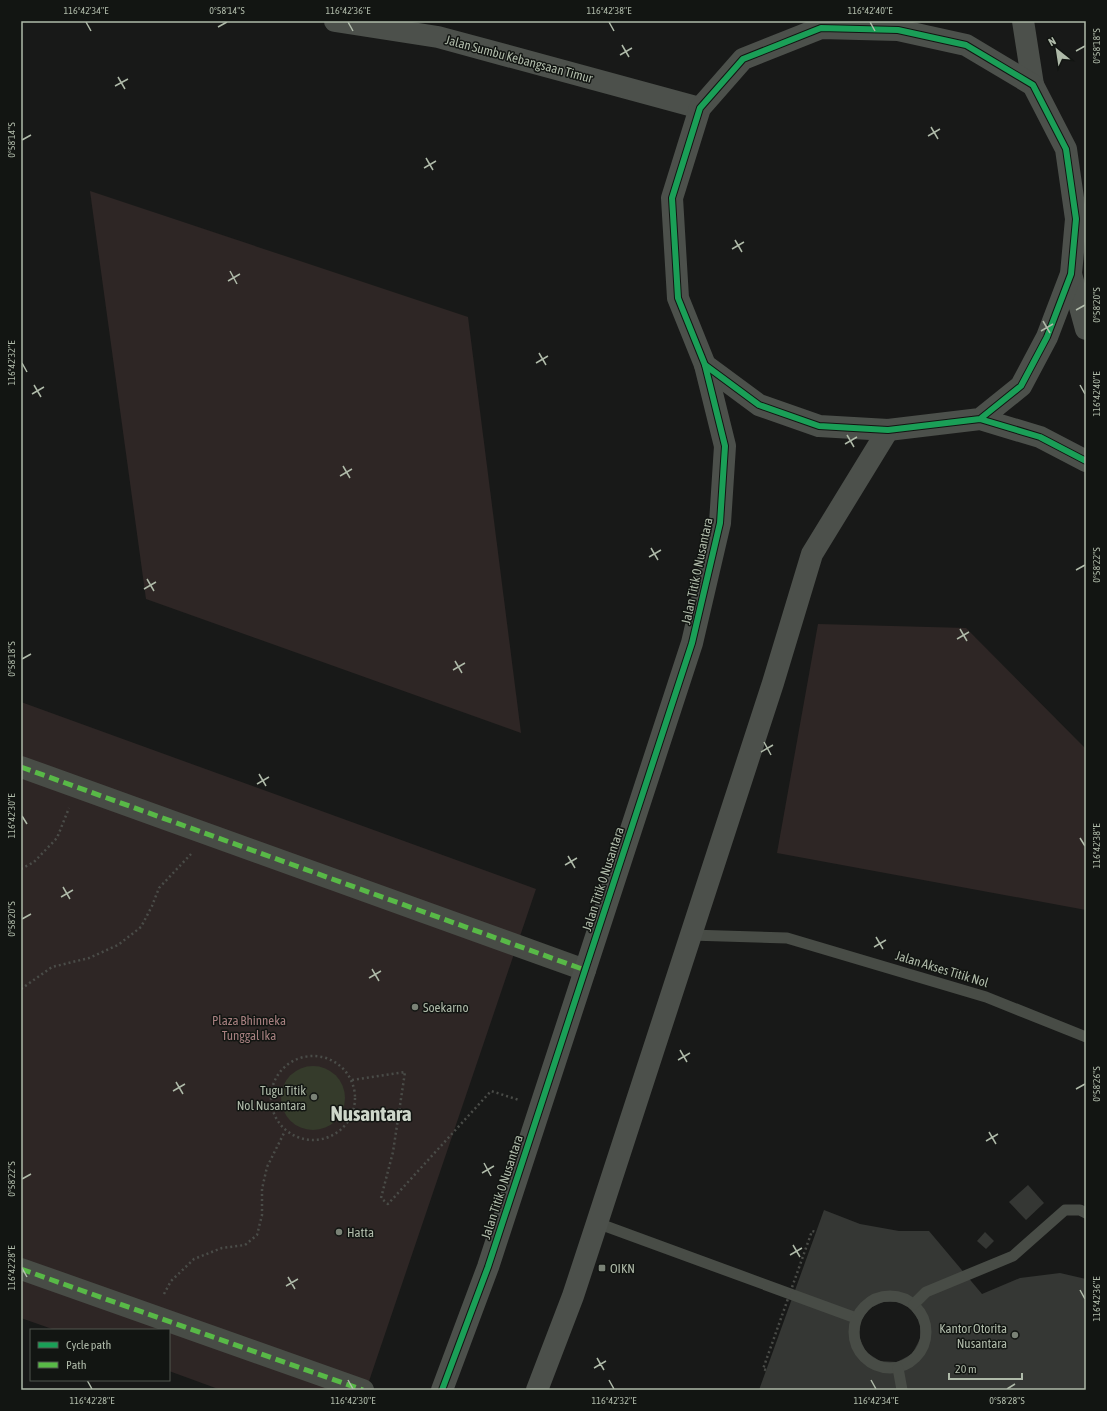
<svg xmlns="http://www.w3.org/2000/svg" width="1107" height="1411" viewBox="0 0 1107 1411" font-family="'Asap Condensed',sans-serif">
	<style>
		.green { fill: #2e2625 }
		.water { fill: #353b2b }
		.building { fill: #353734; fill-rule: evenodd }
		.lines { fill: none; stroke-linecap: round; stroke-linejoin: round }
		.path { stroke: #4a4c48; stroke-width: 2.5; stroke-dasharray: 2 3; stroke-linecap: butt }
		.lane { stroke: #484c46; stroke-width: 11 }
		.street { stroke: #484c46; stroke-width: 22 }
		.secondary { stroke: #4c504b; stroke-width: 22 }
		.path-bridge { stroke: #4a4c48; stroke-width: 2.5; stroke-dasharray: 2 3; stroke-linecap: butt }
		.quiet { stroke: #58b947; stroke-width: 5; stroke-dasharray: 10 5; stroke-linecap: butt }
		.cycleway-casing { stroke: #121512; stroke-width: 8 }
		.cycleway { stroke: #1a9f57; stroke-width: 6 }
		.ticks { fill: none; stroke: #afbaa9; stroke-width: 1.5 }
		.poi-dot { fill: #7a8276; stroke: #121512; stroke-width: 1.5 }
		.labels { text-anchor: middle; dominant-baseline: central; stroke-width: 3; stroke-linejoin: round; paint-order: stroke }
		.street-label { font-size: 13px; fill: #afbaa9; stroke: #121512 }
		.poi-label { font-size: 13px; fill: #afbaa9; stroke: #121512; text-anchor: start }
		.park-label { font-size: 13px; fill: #a67f7f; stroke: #121512 }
		.town-label { font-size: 21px; font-weight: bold; fill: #ced6ca; stroke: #121512 }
		.neatline { fill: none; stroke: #afbaa9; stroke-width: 1.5 }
		.ticks-label { font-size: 10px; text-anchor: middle; fill: #afbaa9 }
	</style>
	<rect width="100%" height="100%" fill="#181918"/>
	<g class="green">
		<polygon points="90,191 468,317 521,733 146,599"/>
		<polygon points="818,624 966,628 1086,749 1086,910 777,853"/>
		<polygon points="21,702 536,889 366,1390 221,1390 169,1371 169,1330 55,1330 21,1318"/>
	</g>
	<circle class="water" cx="313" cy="1098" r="32"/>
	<g class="building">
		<polygon points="1028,1185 1044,1203 1026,1220 1009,1202"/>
		<path d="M824,1210L860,1224L899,1231H929L982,1294L1020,1278L1060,1273L1086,1279V1390H759ZM883,1302H898L910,1308L920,1322V1339L912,1354L897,1362L880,1361L866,1352L859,1337L861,1320L870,1308Z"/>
		<polygon points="985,1232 994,1241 986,1249 977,1241"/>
	</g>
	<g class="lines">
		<g class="path">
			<polyline points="21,869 34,862 57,838 69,808"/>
			<polyline points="21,989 52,967 89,958 118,945 141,927 152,906 159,888 191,854"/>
			<circle cx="313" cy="1098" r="42"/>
			<polyline points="352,1080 405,1072 393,1152 381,1198 388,1204 491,1091 519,1100"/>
			<polyline points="164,1294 171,1281 194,1259 222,1248 245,1245 257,1235 262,1215 262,1189 267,1167 285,1131"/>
		</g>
		<g class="lane">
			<polyline points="690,935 787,938 986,997 1086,1037"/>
			<polyline points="597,1223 856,1318"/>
			<circle cx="890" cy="1332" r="36"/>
			<polyline points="914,1304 926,1292 1013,1256 1065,1210 1080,1210 1086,1213"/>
			<polyline points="898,1368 902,1390"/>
		</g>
		<g class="street">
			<polyline points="21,767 585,970"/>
			<polyline points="21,1269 363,1390"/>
		</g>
		<g class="secondary">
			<polyline points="335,21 438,37 700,108"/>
			<polyline points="1023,21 1033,85"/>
			<polyline points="1071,274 1086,329"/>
			<polyline points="980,419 1021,386 1047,337 1071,274 1076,219 1066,149 1033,85 966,45 898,30 821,28 743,59 700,108 672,198 678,298 705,365 759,405 819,426 888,430 980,419 1040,437 1086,461"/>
			<polyline points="442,1390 488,1267 692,643 720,523 725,446 705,365"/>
			<polyline points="537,1390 573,1296 597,1223 773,683 812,554 888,430"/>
		</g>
		<polyline class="path-bridge" points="766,1370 763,1369 812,1231 816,1232"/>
		<g class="quiet">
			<polyline points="21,767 585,970"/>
			<polyline points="21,1269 363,1390"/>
		</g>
		<defs>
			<g id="cycleway">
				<polyline points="980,419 1021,386 1047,337 1071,274 1076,219 1066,149 1033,85 966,45 898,30 821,28 743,59 700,108 672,198 678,298 705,365 759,405 819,426 888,430 980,419 1040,437 1086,461"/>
				<polyline points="442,1390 488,1267 692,643 720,523 725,446 705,365"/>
			</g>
		</defs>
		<use href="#cycleway" class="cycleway-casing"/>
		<use href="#cycleway" class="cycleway"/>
	</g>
	<path class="ticks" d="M86,22L91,31M348,22L353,31M609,22L614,31M870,22L875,31M218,27L227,22M622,45L629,57M1076,51L1085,46M620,55L632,48M118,77L125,89M115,86L128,79M931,127L938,139M928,136L940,129M22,140L31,135M426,158L433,170M424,168L436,161M735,240L742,252M732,249L744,242M230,271L237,284M228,281L240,274M1076,310L1085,305M1043,321L1050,333M1041,331L1053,324M539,353L546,365M22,363L27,372M536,363L548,356M34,385L41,397M1080,385L1085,394M32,394L44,387M847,435L854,447M845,444L857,437M343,466L350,478M340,476L352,469M651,548L658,560M649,557L661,550M1076,570L1085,565M147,579L154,591M144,589L156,582M960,629L967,641M957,639L969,632M22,659L31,654M455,661L462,673M453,670L465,663M764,742L771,755M761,752L773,745M259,774L266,786M257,784L269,777M22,816L27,824M1080,838L1085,846M568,856L575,868M565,865L577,858M63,887L70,899M61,897L73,890M22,919L31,914M876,937L883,949M874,947L886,940M372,969L379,981M369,978L381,971M680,1050L687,1062M678,1060L690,1053M176,1082L183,1094M1076,1089L1085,1084M173,1091L185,1084M989,1132L996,1144M986,1141L998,1134M484,1163L491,1176M482,1173L494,1166M22,1179L31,1174M793,1245L800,1257M790,1255L802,1248M22,1268L27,1277M288,1277L295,1289M286,1286L298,1279M1080,1290L1085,1299M597,1358L604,1370M594,1368L606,1361M87,1380L92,1389M348,1380L353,1389M609,1380L614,1389M871,1380L876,1389M1007,1389L1015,1384"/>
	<g class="poi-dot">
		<circle cx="415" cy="1007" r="4"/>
		<circle cx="314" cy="1097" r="4"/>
		<circle cx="339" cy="1232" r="4"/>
		<rect x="598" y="1264" width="8" height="8" rx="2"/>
		<circle cx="1015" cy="1335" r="4"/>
	</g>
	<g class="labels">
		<g class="street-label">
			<text transform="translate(519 59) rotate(15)">Jalan Sumbu Kebangsaan Timur</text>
			<text transform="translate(697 571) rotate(-78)">Jalan Titik 0 Nusantara</text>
			<text transform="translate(603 879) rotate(-72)">Jalan Titik 0 Nusantara</text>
			<text transform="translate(942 969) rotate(17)">Jalan Akses Titik Nol</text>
			<text transform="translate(502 1187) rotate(-72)">Jalan Titik 0 Nusantara</text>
		</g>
		<g class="poi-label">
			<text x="423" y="1007">Soekarno</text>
			<text x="306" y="1090" text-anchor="end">Tugu Titik<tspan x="306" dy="15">Nol Nusantara</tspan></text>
			<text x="347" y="1232">Hatta</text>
			<text x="610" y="1268">OIKN</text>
			<text x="1007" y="1328" text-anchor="end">Kantor Otorita<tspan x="1007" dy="15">Nusantara</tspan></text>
		</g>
		<g class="park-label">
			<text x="249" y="1020">Plaza Bhinneka<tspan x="249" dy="15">Tunggal Ika</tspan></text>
		</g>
		<g class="town-label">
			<text x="371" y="1113">Nusantara</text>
		</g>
	</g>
	<rect width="1107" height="1411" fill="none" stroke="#121512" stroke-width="44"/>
	<rect x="30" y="1329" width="140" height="52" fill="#121512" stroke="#51574e"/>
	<rect x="38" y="1342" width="20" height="6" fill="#1a9f57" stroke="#51574e"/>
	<text x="66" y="1349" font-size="12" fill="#afbaa9">Cycle path</text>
	<rect x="38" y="1362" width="20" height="6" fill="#58b947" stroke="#51574e"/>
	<text x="66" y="1369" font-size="12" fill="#afbaa9">Path</text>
	<g transform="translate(1057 50) rotate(330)" stroke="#121512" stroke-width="3" paint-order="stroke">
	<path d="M0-3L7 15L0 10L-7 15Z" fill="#afbaa9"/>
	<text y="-6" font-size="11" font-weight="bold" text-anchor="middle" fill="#afbaa9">N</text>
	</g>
	<path d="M949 1373v6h73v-6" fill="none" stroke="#afbaa9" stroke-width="2"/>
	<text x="955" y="1373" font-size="12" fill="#afbaa9" stroke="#121512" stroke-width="3" paint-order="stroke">20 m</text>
	<rect x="22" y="22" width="1063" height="1367" class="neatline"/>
	<g class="ticks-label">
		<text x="86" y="14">116°42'34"E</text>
		<text x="227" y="14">0°58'14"S</text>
		<text x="348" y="14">116°42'36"E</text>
		<text x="609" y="14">116°42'38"E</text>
		<text x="870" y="14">116°42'40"E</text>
		<text transform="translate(1096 46) rotate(-90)" y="4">0°58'18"S</text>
		<text transform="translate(11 140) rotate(-90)" y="4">0°58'14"S</text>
		<text transform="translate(1096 305) rotate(-90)" y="4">0°58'20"S</text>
		<text transform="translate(11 363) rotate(-90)" y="4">116°42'32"E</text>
		<text transform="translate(1096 394) rotate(-90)" y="4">116°42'40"E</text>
		<text transform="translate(1096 565) rotate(-90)" y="4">0°58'22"S</text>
		<text transform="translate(11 659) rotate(-90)" y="4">0°58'18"S</text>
		<text transform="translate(11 816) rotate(-90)" y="4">116°42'30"E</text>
		<text transform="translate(1096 846) rotate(-90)" y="4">116°42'38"E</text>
		<text transform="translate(11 919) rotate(-90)" y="4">0°58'20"S</text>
		<text transform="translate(1096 1084) rotate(-90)" y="4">0°58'26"S</text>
		<text transform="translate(11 1179) rotate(-90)" y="4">0°58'22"S</text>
		<text transform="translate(11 1268) rotate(-90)" y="4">116°42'28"E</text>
		<text transform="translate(1096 1299) rotate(-90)" y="4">116°42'36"E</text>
		<text x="92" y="1404">116°42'28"E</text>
		<text x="353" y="1404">116°42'30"E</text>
		<text x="614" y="1404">116°42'32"E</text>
		<text x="876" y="1404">116°42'34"E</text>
		<text x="1007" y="1404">0°58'28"S</text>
	</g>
</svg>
